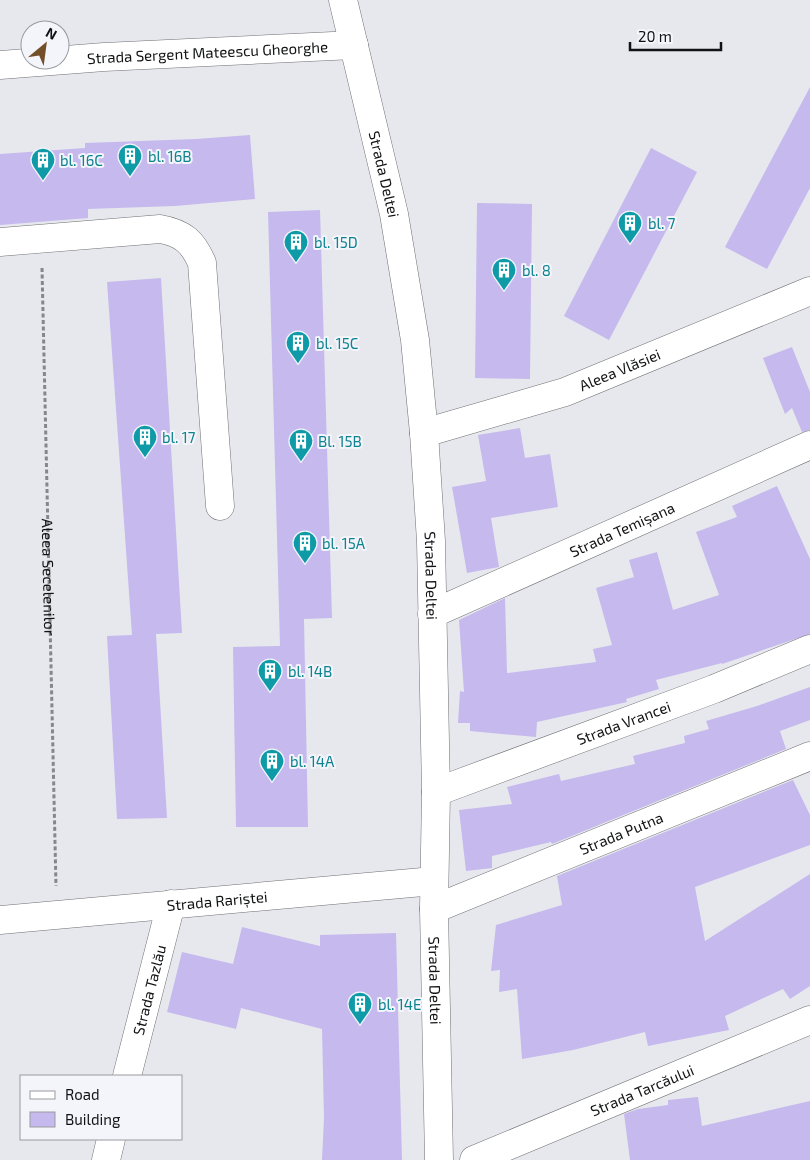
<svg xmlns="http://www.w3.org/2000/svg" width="810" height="1160" viewBox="0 0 810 1160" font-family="'Exo 2',sans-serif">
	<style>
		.building { fill: #c6b9ee }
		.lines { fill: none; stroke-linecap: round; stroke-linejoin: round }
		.minor-casing { stroke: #6f7074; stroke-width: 29 }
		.path { stroke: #86878a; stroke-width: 3; stroke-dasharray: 4 2.5; stroke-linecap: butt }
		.minor { stroke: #fff; stroke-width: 28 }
		.labels { text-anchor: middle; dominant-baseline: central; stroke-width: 4; stroke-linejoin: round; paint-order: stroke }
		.street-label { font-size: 15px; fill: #111213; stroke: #f4f5fb }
		.culture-label { font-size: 15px; fill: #0d838f; stroke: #f4f5fb; text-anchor: start }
	</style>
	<rect width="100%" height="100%" fill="#e7e8ed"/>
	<g class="building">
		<polygon points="810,87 810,188 767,269 725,247"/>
		<polygon points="250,135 255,199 175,206 88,209 88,218 0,225 0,154 85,148 85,143 196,139"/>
		<polygon points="651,148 697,172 609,340 564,316"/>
		<polygon points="477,203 532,204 530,379 475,378"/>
		<polygon points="320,210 332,618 304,619 308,827 236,827 233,647 280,646 268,212"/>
		<polygon points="161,278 182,633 156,634 167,818 117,819 107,636 132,635 107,282"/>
		<polygon points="792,347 810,392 810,430 802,432 792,408 785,414 763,358"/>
		<polygon points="520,428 525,458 550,454 558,507 491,518 499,567 467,573 452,487 486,481 478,435"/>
		<polygon points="777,486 810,559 810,634 722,664 722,663 656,680 659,689 626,699 627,702 537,722 536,737 470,731 470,723 458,723 460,691 464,692 459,620 505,598 507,673 596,662 593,649 612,645 596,588 634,577 629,560 657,552 673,610 719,595 696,532 737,517 732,506"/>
		<polygon points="810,687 810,720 780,731 786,749 552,844 551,842 492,856 492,868 466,871 459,810 512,804 507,787 559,774 561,781 635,764 633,756 685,743 684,736 709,729 706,721 757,706"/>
		<polygon points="793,780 810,815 810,845 695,887 705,941 810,874 810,986 790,999 783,989 725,1016 729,1030 648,1046 645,1032 573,1050 522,1059 517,989 499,992 500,970 491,971 496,925 562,905 557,876"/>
		<polygon points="242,927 320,946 320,935 396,933 402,1160 322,1160 324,1118 322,1029 241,1008 236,1029 167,1012 182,952 233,964"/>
		<polygon points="698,1097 702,1126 810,1101 810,1160 630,1160 624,1114 638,1109 668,1105 668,1100"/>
	</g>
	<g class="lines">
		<defs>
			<g id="minor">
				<path id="s2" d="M343,0L394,214L415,340L424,433L431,541L436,792L434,909L439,1160"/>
				<path id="s3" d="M0,65L104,57L354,45"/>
				<path d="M0,242L160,229C183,233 193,242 202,263L220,506"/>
				<path id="s4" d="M424,433L565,392L810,291"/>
				<path id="s5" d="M432,614L810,445"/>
				<path id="s6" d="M436,792L714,689L810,649"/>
				<path id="s7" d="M434,909L810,756"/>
				<path id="s8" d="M0,920L434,881"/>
				<path id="s9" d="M127,1076L171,904"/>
				<polyline points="106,1160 111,1139"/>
				<path id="s10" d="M474,1160L810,1020"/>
			</g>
		</defs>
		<use href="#minor" class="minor-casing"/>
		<path class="path" id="s1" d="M42,268L56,886"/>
		<use href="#minor" class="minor"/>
	</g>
	<defs>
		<symbol id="building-pin" viewBox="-11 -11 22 30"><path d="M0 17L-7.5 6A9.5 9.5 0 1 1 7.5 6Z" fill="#0f9aa8" stroke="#f4f5fb"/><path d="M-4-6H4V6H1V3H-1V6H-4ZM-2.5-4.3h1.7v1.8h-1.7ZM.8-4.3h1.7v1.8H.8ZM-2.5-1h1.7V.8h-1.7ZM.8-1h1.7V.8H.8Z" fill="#fff"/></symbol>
	</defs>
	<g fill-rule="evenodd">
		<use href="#building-pin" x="116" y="142" width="28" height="38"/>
		<use href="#building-pin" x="29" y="146" width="28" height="38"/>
		<use href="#building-pin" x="616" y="209" width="28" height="38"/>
		<use href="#building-pin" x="282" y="228" width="28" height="38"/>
		<use href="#building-pin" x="490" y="256" width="28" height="38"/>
		<use href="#building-pin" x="284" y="329" width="28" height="38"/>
		<use href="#building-pin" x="131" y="423" width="28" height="38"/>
		<use href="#building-pin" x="287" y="427" width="28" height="38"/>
		<use href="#building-pin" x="291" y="529" width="28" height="38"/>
		<use href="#building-pin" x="256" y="657" width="28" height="38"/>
		<use href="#building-pin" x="258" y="747" width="28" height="38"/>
		<use href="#building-pin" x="346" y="990" width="28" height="38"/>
	</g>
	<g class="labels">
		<g class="street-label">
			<text stroke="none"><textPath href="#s3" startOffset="208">Strada Sergent Mateescu Gheorghe</textPath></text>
			<text stroke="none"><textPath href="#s2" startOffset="179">Strada Deltei</textPath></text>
			<text stroke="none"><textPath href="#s4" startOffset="206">Aleea Vlăsiei</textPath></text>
			<text stroke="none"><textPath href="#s5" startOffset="208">Strada Temișana</textPath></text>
			<text stroke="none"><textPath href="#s2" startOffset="584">Strada Deltei</textPath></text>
			<text stroke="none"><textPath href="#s1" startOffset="309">Aleea Secelenilor</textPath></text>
			<text stroke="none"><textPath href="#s6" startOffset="200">Strada Vrancei</textPath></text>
			<text stroke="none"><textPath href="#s7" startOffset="202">Strada Putna</textPath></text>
			<text stroke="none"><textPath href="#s8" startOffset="218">Strada Rariștei</textPath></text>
			<text stroke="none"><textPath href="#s2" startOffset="989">Strada Deltei</textPath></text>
			<text stroke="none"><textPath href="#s9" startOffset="89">Strada Tazlău</textPath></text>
			<text stroke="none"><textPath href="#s10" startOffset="182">Strada Tarcăului</textPath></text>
		</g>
		<g class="culture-label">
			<text x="148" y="156">bl. 16B</text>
			<text x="60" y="160">bl. 16C</text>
			<text x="648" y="223">bl. 7</text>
			<text x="314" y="242">bl. 15D</text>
			<text x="522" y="270">bl. 8</text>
			<text x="316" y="343">bl. 15C</text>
			<text x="162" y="437">bl. 17</text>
			<text x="318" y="441">Bl. 15B</text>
			<text x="322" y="543">bl. 15A</text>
			<text x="288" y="671">bl. 14B</text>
			<text x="290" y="761">bl. 14A</text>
			<text x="378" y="1004">bl. 14E</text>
		</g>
	</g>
	<rect x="20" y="1075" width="162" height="65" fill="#f4f5fb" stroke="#999a9e"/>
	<rect x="30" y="1091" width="25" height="8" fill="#ffffff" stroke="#999a9e"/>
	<text x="65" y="1100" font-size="15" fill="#111213">Road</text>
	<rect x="30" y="1112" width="25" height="15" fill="#c6b9ee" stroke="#999a9e"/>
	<text x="65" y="1125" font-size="15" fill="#111213">Building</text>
	<g transform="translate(45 45) rotate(29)"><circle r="24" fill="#f4f5fb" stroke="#999a9e"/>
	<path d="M0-4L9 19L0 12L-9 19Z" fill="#734f29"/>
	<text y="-8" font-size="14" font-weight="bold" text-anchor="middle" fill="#111213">N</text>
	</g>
	<path d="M630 42v8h91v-8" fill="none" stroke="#111213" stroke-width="2.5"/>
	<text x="638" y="42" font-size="15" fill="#111213" stroke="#f4f5fb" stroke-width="4" paint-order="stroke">20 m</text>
</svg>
